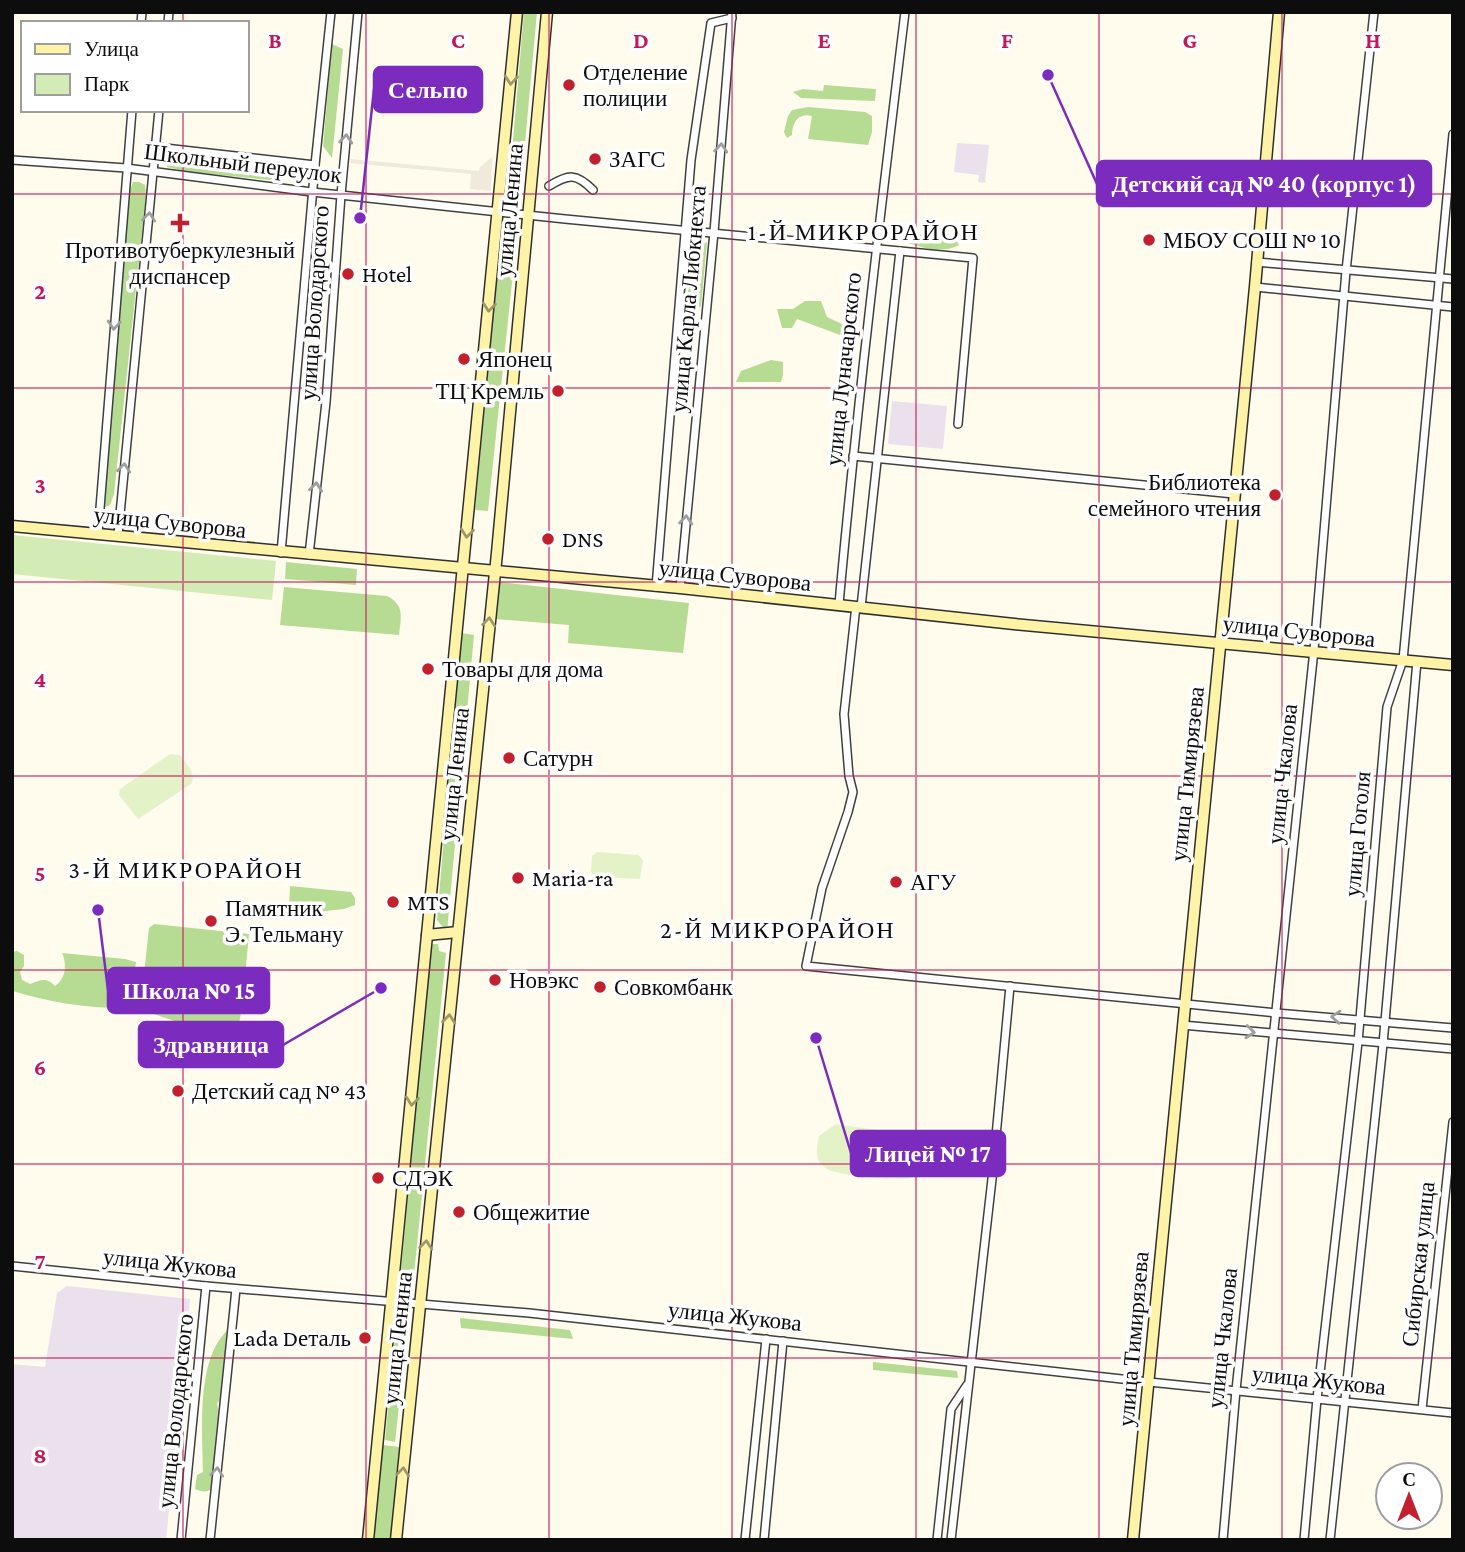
<svg xmlns="http://www.w3.org/2000/svg" width="1465" height="1552" viewBox="0 0 1465 1552" font-family="'Crimson Pro',serif">
	<style>
		.industrial { fill: #ebe1ec }
		.green { fill: #d3ebb5 }
		.forest { fill: #b6dc94 }
		.pitch { fill: #e4f2c8 }
		.plaza { fill: #efeadc }
		.lines { fill: none; stroke-linecap: round; stroke-linejoin: round }
		.street-casing { stroke: #404040; stroke-width: 10 }
		.secondary-casing { stroke: #2f2f2f; stroke-width: 13 }
		.street { stroke: #fff; stroke-width: 7 }
		.secondary { stroke: #fff3a8; stroke-width: 10 }
		.oneway { stroke: #9e976a }
		.oneway2 { stroke: #9e9e9e }
		.grid { fill: none; stroke: #c2185b; stroke-width: 2; stroke-opacity: 0.55 }
		.poi-dot { fill: #c2202c; stroke: #fff; stroke-width: 2.5 }
		.labels { text-anchor: middle; dominant-baseline: central; stroke-width: 7; stroke-linejoin: round; paint-order: stroke }
		.poi-label { font-size: 23px; fill: #0d0d0d; stroke: #fff; text-anchor: start }
		.street-label { font-size: 23px; fill: #0d0d0d; stroke: #fff }
		.neighbourhood-label { font-size: 24px; letter-spacing: 2px; fill: #0d0d0d; stroke: #fff }
		.grid-label { font-size: 23px; text-anchor: middle; font-weight: bold; fill: #c2185b; stroke: #fff; stroke-width: 7; stroke-linejoin: round; paint-order: stroke }
		.leader { fill: none; stroke: #7b2cbf; stroke-width: 2.5 }
		.callout-dot { fill: #7b2cbf; stroke: #fff; stroke-width: 2.5 }
		.callout { fill: #7b2cbf; stroke: #7b2cbf; stroke-width: 2.5 }
		.callout-label { font-size: 24px; text-anchor: middle; font-weight: bold; fill: #fff }
	</style>
	<rect width="100%" height="100%" fill="#fffbed"/>
	<g class="industrial">
		<polygon points="957,143 989,145 985,183 978,182 979,175 954,172"/>
		<polygon points="892,401 947,406 943,449 888,444"/>
		<polygon points="67,1286 190,1299 166,1540 12,1540 12,1364 45,1367 57,1293"/>
	</g>
	<polygon class="green" points="12,535 276,561 272,600 12,574"/>
	<g class="forest">
		<polygon points="524,12 537,12 522,176 510,176"/>
		<polygon points="332,44 343,49 332,158 323,146"/>
		<polygon points="824,85 876,89 875,101 801,98 793,92 803,89 823,91"/>
		<path d="M808,107L865,112L872,116V132L868,145L808,139L812,116C798,112 792,123 792,135L787,138L784,132L788,116L792,110Z"/>
		<polygon points="172,160 283,174 270,180 189,172 167,167 169,161"/>
		<polygon points="133,182 139,182 145,185 146,196 114,494 110,505 105,507 102,504 130,190"/>
		<polygon points="502,223 518,225 488,511 475,510"/>
		<path d="M913,234L955,238L959,245C944,254 921,248 906,242L907,236Z"/>
		<polygon points="707,242 701,306 695,310 687,305 690,269 697,264 700,245"/>
		<polygon points="805,301 821,301 827,317 850,328 849,335 840,335 797,319 792,328 782,328 777,309 793,309"/>
		<polygon points="771,360 783,362 783,375 781,382 736,382 741,371"/>
		<polygon points="286,562 357,569 356,585 285,579"/>
		<polygon points="499,582 689,603 683,653 568,643 569,625 496,619"/>
		<path d="M284,587L387,596C405,605 401,618 399,635L280,625Z"/>
		<polygon points="461,633 474,635 447,932 437,920"/>
		<polygon points="290,886 351,892 355,898 355,905 344,909 297,914 289,907"/>
		<polygon points="154,924 249,934 242,1008 236,1038 225,1041 211,1042 189,1026 148,1012 142,993 149,928"/>
		<polygon points="431,944 438,944 439,951 446,953 412,1295 399,1294"/>
		<path d="M17,951L24,955V966L20,972L22,980L30,984C41,980 46,977 55,986C66,979 67,964 62,953L125,959L136,962L131,997L122,1008C86,1008 48,1002 13,991L12,952Z"/>
		<polygon points="397,1315 409,1316 395,1442 385,1440"/>
		<polygon points="460,1318 570,1330 573,1339 461,1328"/>
		<path d="M229,1329L222,1398L217,1403C222,1426 216,1434 215,1454C215,1463 216,1468 212,1476L214,1487C207,1493 203,1492 195,1489L197,1475L203,1472C203,1432 195,1358 229,1329Z"/>
		<polygon points="873,1362 957,1371 958,1378 873,1370"/>
		<polygon points="382,1445 400,1447 390,1540 372,1540"/>
	</g>
	<g class="pitch">
		<path d="M170,754L180,755C186,764 197,774 191,784L138,819L119,795L120,789Z"/>
		<polygon points="597,852 638,855 643,860 640,879 595,877 591,873 592,856"/>
		<path d="M836,1124L912,1135C930,1144 930,1169 911,1178C901,1182 839,1175 829,1170C826,1169 822,1165 820,1163C815,1154 817,1145 819,1136Z"/>
	</g>
	<polygon class="plaza" points="492,157 491,191 470,189 471,174 350,163 350,159 479,171 480,167"/>
	<g class="lines">
		<defs>
			<g id="street">
				<polyline points="141,23 142,12"/>
				<polyline points="168,23 169,12"/>
				<polyline points="156,147 315,165"/>
				<polyline points="12,160 126,168 312,192 565,219 973,258 958,424"/>
				<path d="M549,186C569,174 576,173 593,190"/>
				<polyline points="1256,262 1453,279"/>
				<polyline points="1255,287 1453,307"/>
				<polyline points="853,456 1234,494"/>
				<polyline points="98,533 132,110"/>
				<polyline points="118,535 159,110"/>
				<polyline points="281,553 315,165 331,12"/>
				<polyline points="309,555 326,402 341,195 358,12"/>
				<polyline points="656,587 691,160 711,23 732,18"/>
				<polyline points="680,588 714,232 732,12"/>
				<path d="M839,604C857,406 881,209 905,12"/>
				<polyline points="856,606 844,714 849,776 853,792 848,812 822,888 806,966 1276,1013 1453,1028"/>
				<polyline points="861,607 900,251"/>
				<polyline points="1182,1025 1453,1049"/>
				<polyline points="12,1266 206,1286 529,1313 1149,1382 1453,1413"/>
				<polyline points="1422,1409 1453,1122"/>
				<polyline points="181,1540 206,1286"/>
				<polyline points="210,1540 236,1289"/>
				<polyline points="745,1540 766,1339"/>
				<polyline points="764,1540 783,1341"/>
				<polyline points="937,1540 951,1409 967,1385"/>
				<polyline points="951,1540 992,1179 1010,986"/>
				<polyline points="1223,1540 1236,1390 1314,650 1346,271 1374,12"/>
				<polyline points="1304,1540 1317,1399 1358,1042 1387,707 1403,660 1453,134"/>
				<polyline points="1330,1540 1383,1044 1417,661"/>
			</g>
			<g id="secondary">
				<polyline points="12,526 680,588 1014,624 1453,665"/>
				<polyline points="427,935 458,932"/>
				<polyline points="368,1540 517,12"/>
				<polyline points="396,1540 497,553 547,12"/>
				<polyline points="1133,1540 1255,287 1279,12"/>
			</g>
		</defs>
		<use href="#street" class="street-casing"/>
		<use href="#secondary" class="secondary-casing"/>
		<use href="#street" class="street"/>
		<use href="#secondary" class="secondary"/>
	</g>
	<defs><path id="oneway-chevron" d="M-2-3.5L2.5 0L-2 3.5" fill="none" stroke-width="1.6" stroke-linecap="round" stroke-linejoin="round" transform="scale(1.75)"/></defs>
	<g class="oneway">
		<use href="#oneway-chevron" transform="translate(511 80) rotate(95)"/>
		<use href="#oneway-chevron" transform="translate(489 307) rotate(96)"/>
		<use href="#oneway-chevron" transform="translate(467 533) rotate(96)"/>
		<use href="#oneway-chevron" transform="translate(489 622) rotate(-84)"/>
		<use href="#oneway-chevron" transform="translate(449 1019) rotate(-84)"/>
		<use href="#oneway-chevron" transform="translate(412 1101) rotate(96)"/>
		<use href="#oneway-chevron" transform="translate(426 1245) rotate(-84)"/>
		<use href="#oneway-chevron" transform="translate(403 1472) rotate(-84)"/>
	</g>
	<g class="oneway2">
		<use href="#oneway-chevron" transform="translate(346 139) rotate(-85)"/>
		<use href="#oneway-chevron" transform="translate(721 148) rotate(-85)"/>
		<use href="#oneway-chevron" transform="translate(149 217) rotate(-84)"/>
		<use href="#oneway-chevron" transform="translate(114 325) rotate(94)"/>
		<use href="#oneway-chevron" transform="translate(124 468) rotate(-84)"/>
		<use href="#oneway-chevron" transform="translate(316 487) rotate(-83)"/>
		<use href="#oneway-chevron" transform="translate(686 520) rotate(-85)"/>
		<use href="#oneway-chevron" transform="translate(1336 1017) rotate(-176)"/>
		<use href="#oneway-chevron" transform="translate(1250 1032) rotate(6)"/>
		<use href="#oneway-chevron" transform="translate(217 1472) rotate(-84)"/>
	</g>
	<path class="grid" d="M183,12V23M366,12V1540M549,12V1540M732,12V1540M916,12V1540M1099,12V1540M1282,12V1540M183,110V1540M12,194H1453M12,388H1453M12,582H1453M12,776H1453M12,970H1453M12,1164H1453M12,1358H1453"/>
	<g class="poi-dot">
		<circle cx="569" cy="85" r="7"/>
		<circle cx="595" cy="159" r="7"/>
		<path d="M176.5 212.5h7v7h7v7h-7v7h-7v-7h-7v-7h7z"/>
		<circle cx="1149" cy="240" r="7"/>
		<circle cx="348" cy="274" r="7"/>
		<circle cx="464" cy="359" r="7"/>
		<circle cx="558" cy="391" r="7"/>
		<circle cx="1275" cy="495" r="7"/>
		<circle cx="548" cy="539" r="7"/>
		<circle cx="428" cy="669" r="7"/>
		<circle cx="509" cy="758" r="7"/>
		<circle cx="518" cy="878" r="7"/>
		<circle cx="896" cy="882" r="7"/>
		<circle cx="393" cy="902" r="7"/>
		<circle cx="211" cy="921" r="7"/>
		<circle cx="495" cy="980" r="7"/>
		<circle cx="600" cy="987" r="7"/>
		<circle cx="178" cy="1091" r="7"/>
		<circle cx="378" cy="1178" r="7"/>
		<circle cx="459" cy="1212" r="7"/>
		<circle cx="365" cy="1338" r="7"/>
	</g>
	<g class="labels">
		<g class="poi-label">
			<text x="583" y="72">Отделение<tspan x="583" dy="26">полиции</tspan></text>
			<text x="609" y="159">ЗАГС</text>
			<text x="1163" y="240">МБОУ СОШ № 10</text>
			<text x="180" y="250" text-anchor="middle">Противотуберкулезный<tspan x="180" dy="26">диспансер</tspan></text>
			<text x="362" y="274">Hotel</text>
			<text x="478" y="359">Японец</text>
			<text x="544" y="391" text-anchor="end">ТЦ Кремль</text>
			<text x="1261" y="482" text-anchor="end">Библиотека<tspan x="1261" dy="26">семейного чтения</tspan></text>
			<text x="562" y="539">DNS</text>
			<text x="442" y="669">Товары для дома</text>
			<text x="523" y="758">Сатурн</text>
			<text x="532" y="878">Maria-ra</text>
			<text x="910" y="882">АГУ</text>
			<text x="407" y="902">MTS</text>
			<text x="225" y="908">Памятник<tspan x="225" dy="26">Э. Тельману</tspan></text>
			<text x="509" y="980">Новэкс</text>
			<text x="614" y="987">Совкомбанк</text>
			<text x="192" y="1091">Детский сад № 43</text>
			<text x="392" y="1178">СДЭК</text>
			<text x="473" y="1212">Общежитие</text>
			<text x="351" y="1338" text-anchor="end">Lada Dеталь</text>
		</g>
		<g class="street-label">
			<text transform="translate(243 163) rotate(7)">Школьный переулок</text>
			<text transform="translate(509 210) rotate(-85)">улица Ленина</text>
			<text transform="translate(688 299) rotate(-85)">улица Карла Либкнехта</text>
			<text transform="translate(314 303) rotate(-86)">улица Володарского</text>
			<text transform="translate(843 369) rotate(-84)">улица Луначарского</text>
			<text transform="translate(170 522) rotate(6)">улица Суворова</text>
			<text transform="translate(735 575) rotate(6)">улица Суворова</text>
			<text transform="translate(1299 631) rotate(6)">улица Суворова</text>
			<text transform="translate(454 774) rotate(-84)">улица Ленина</text>
			<text transform="translate(1187 774) rotate(-84)">улица Тимирязева</text>
			<text transform="translate(1282 774) rotate(-84)">улица Чкалова</text>
			<text transform="translate(1357 834) rotate(-85)">улица Гоголя</text>
			<text transform="translate(170 1263) rotate(6)">улица Жукова</text>
			<text transform="translate(1418 1264) rotate(-84)">Сибирская улица</text>
			<text transform="translate(735 1316) rotate(6)">улица Жукова</text>
			<text transform="translate(397 1338) rotate(-84)">улица Ленина</text>
			<text transform="translate(1222 1338) rotate(-84)">улица Чкалова</text>
			<text transform="translate(1133 1339) rotate(-85)">улица Тимирязева</text>
			<text transform="translate(1319 1380) rotate(6)">улица Жукова</text>
			<text transform="translate(175 1411) rotate(-84)">улица Володарского</text>
		</g>
		<g class="neighbourhood-label">
			<text x="864" y="231">1-Й МИКРОРАЙОН</text>
			<text x="186" y="869">3-Й МИКРОРАЙОН</text>
			<text x="778" y="929">2-Й МИКРОРАЙОН</text>
		</g>
	</g>
	<g class="grid-label">
		<text x="275" y="48">B</text>
		<text x="458" y="48">C</text>
		<text x="641" y="48">D</text>
		<text x="824" y="48">E</text>
		<text x="1007" y="48">F</text>
		<text x="1190" y="48">G</text>
		<text x="1373" y="48">H</text>
		<text x="40" y="299">2</text>
		<text x="40" y="493">3</text>
		<text x="40" y="687">4</text>
		<text x="40" y="881">5</text>
		<text x="40" y="1075">6</text>
		<text x="40" y="1269">7</text>
		<text x="40" y="1463">8</text>
	</g>
	<path class="leader" d="M360 218L374 89M1048 75L1097 184M98 910L108 990M381 988L283 1045M816 1038L851 1153"/>
	<g class="callout-dot">
		<circle cx="360" cy="218" r="7"/>
		<circle cx="1048" cy="75" r="7"/>
		<circle cx="98" cy="910" r="7"/>
		<circle cx="381" cy="988" r="7"/>
		<circle cx="816" cy="1038" r="7"/>
	</g>
	<g class="callout">
		<rect x="374" y="67" width="108" height="45" rx="7"/>
		<rect x="1097" y="161" width="334" height="45" rx="7"/>
		<rect x="108" y="968" width="161" height="45" rx="7"/>
		<rect x="139" y="1022" width="144" height="45" rx="7"/>
		<rect x="851" y="1131" width="154" height="45" rx="7"/>
	</g>
	<g class="callout-label">
		<text x="428" y="98">Сельпо</text>
		<text x="1264" y="192">Детский сад № 40 (корпус 1)</text>
		<text x="189" y="999">Школа № 15</text>
		<text x="211" y="1053">Здравница</text>
		<text x="928" y="1162">Лицей № 17</text>
	</g>
	<rect width="1465" height="1552" fill="none" stroke="#0d0d0d" stroke-width="28"/>
	<rect x="21" y="21" width="228" height="91" fill="#ffffff" stroke="#9e9e9e" stroke-width="2"/>
	<rect x="35" y="44" width="35" height="10" fill="#fff3a8" stroke="#9e9e9e" stroke-width="2"/>
	<text x="84" y="56" font-size="21" fill="#0d0d0d">Улица</text>
	<rect x="35" y="74" width="35" height="21" fill="#d3ebb5" stroke="#9e9e9e" stroke-width="2"/>
	<text x="84" y="91" font-size="21" fill="#0d0d0d">Парк</text>
	<g transform="translate(1409 1496)"><circle r="33" fill="#ffffff" stroke="#9e9e9e" stroke-width="2"/>
	<path d="M0-5L12 26L0 18L-12 26Z" fill="#c2202c"/>
	<text y="-10" font-size="19" font-weight="bold" text-anchor="middle" fill="#0d0d0d">С</text>
	</g>
</svg>
